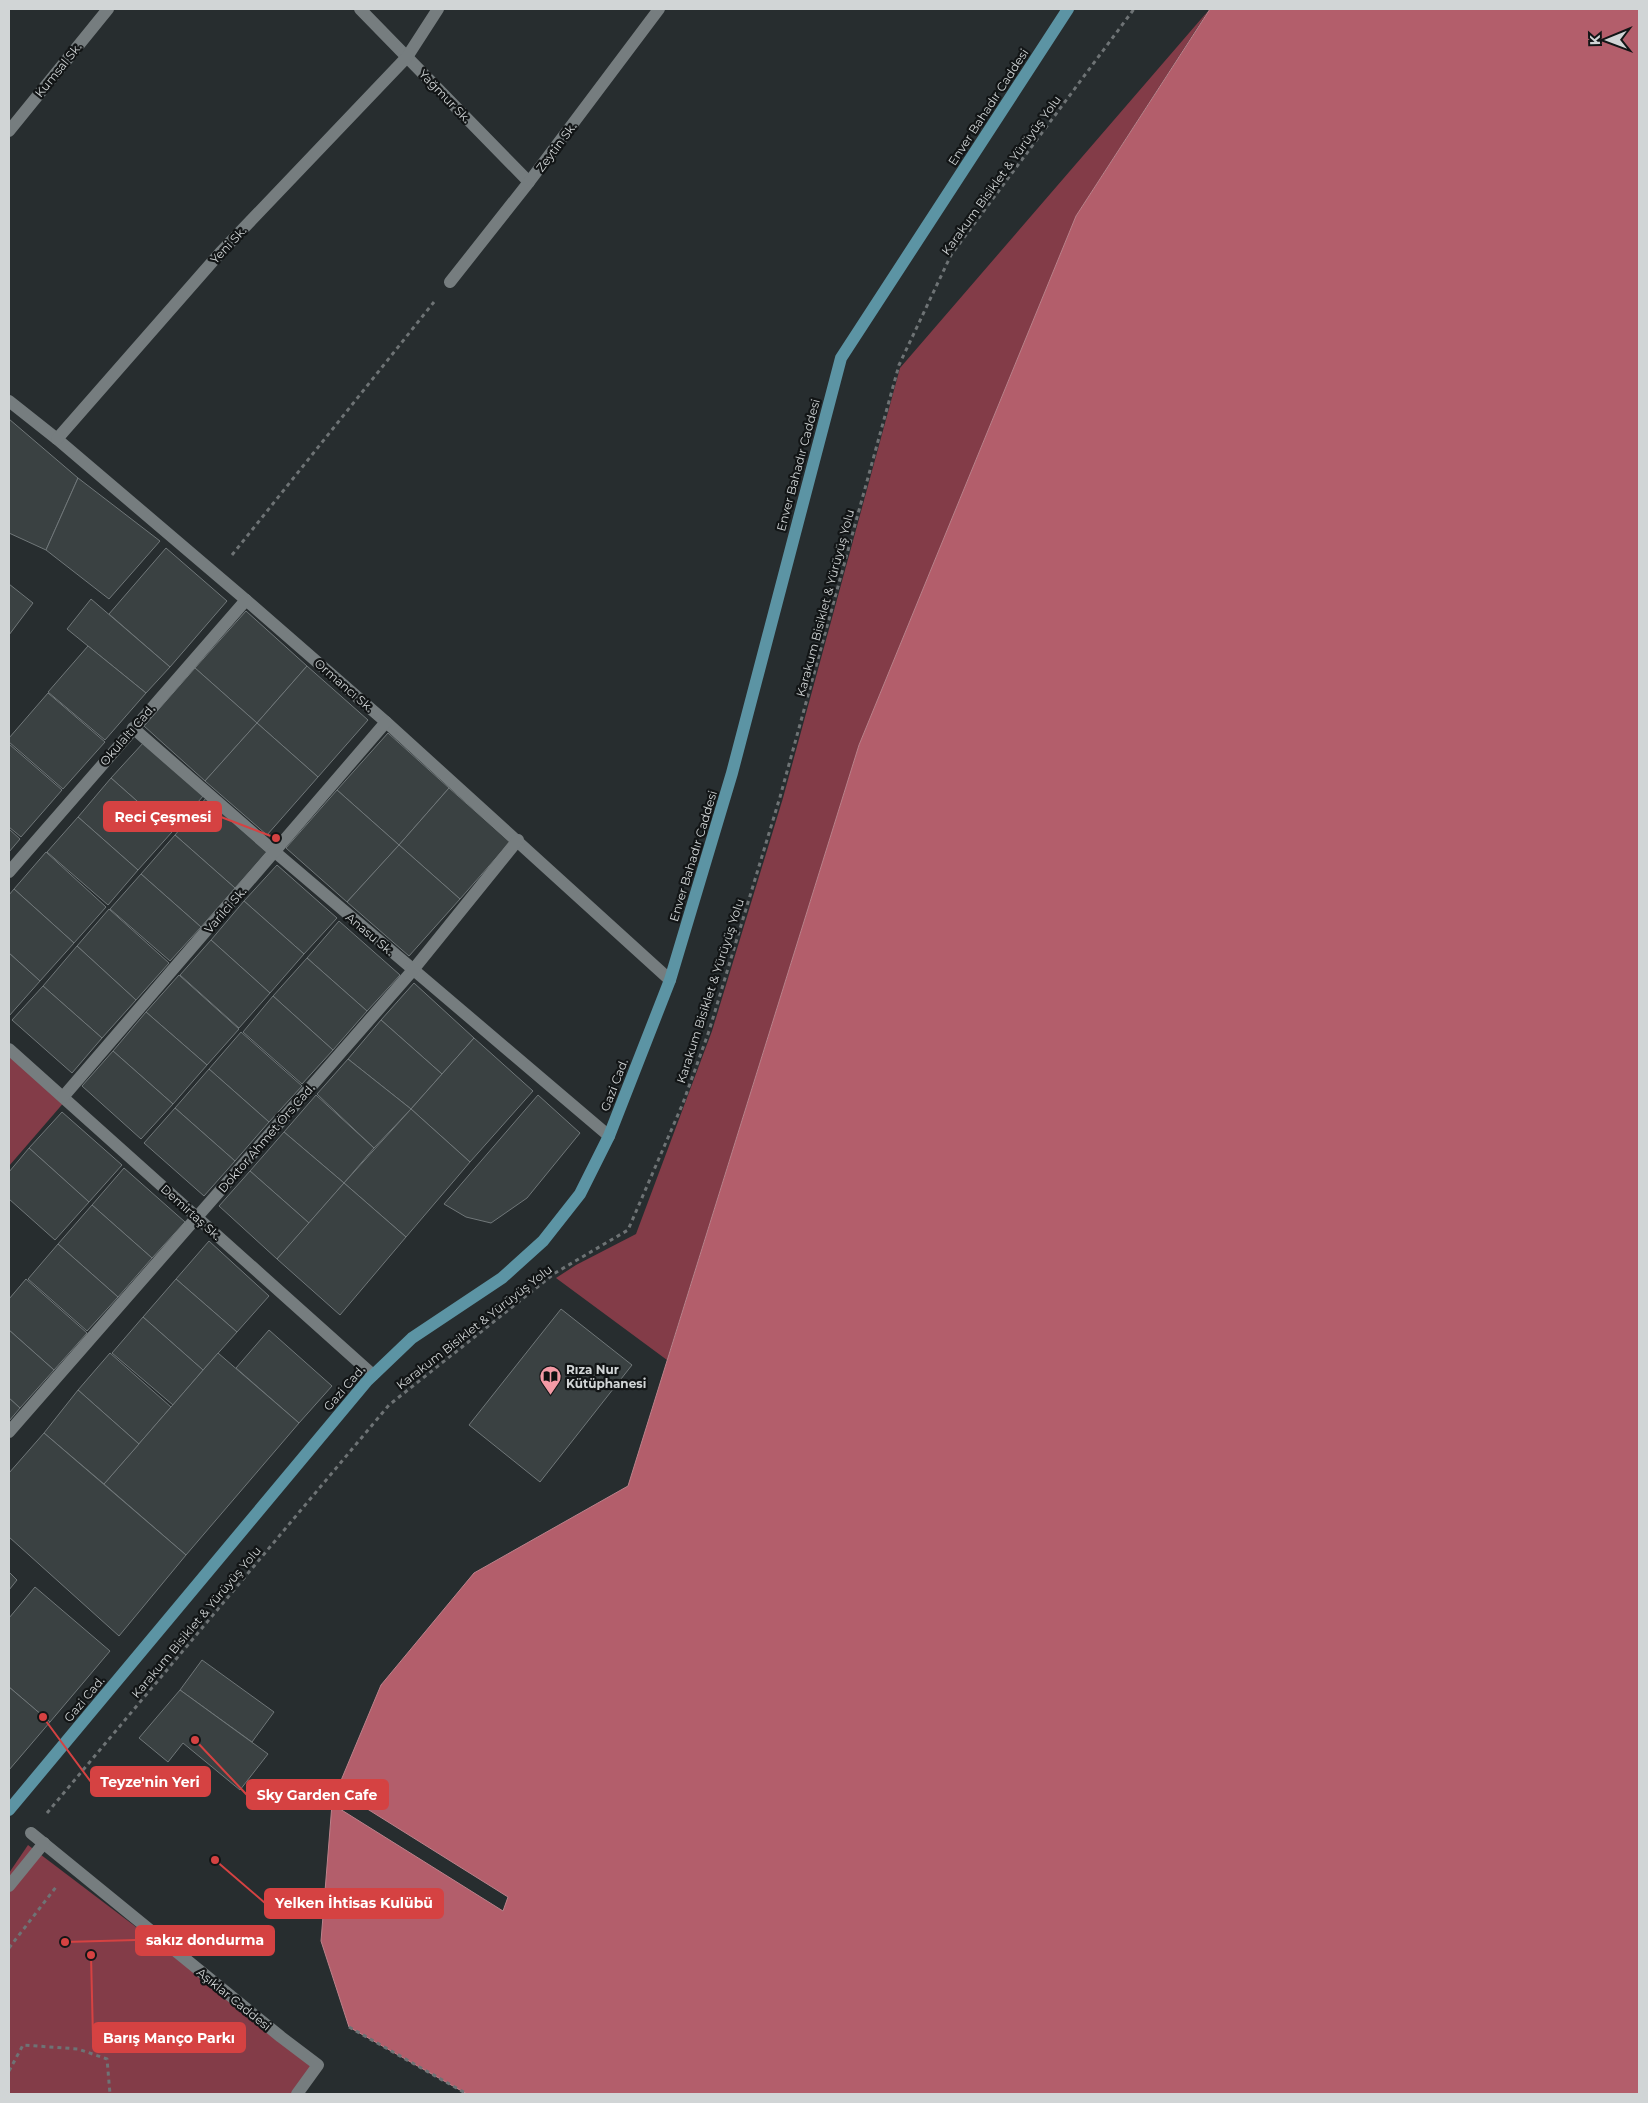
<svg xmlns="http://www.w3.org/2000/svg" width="1648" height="2103" viewBox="0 0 1648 2103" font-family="Montserrat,sans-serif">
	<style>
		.green { fill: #833c48 }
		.water { fill: #b35e6b; stroke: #bc828b }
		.building { fill: #3a4142; stroke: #707779 }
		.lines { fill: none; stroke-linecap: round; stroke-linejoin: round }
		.path { stroke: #6e7375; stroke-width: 3; stroke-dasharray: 4 4; stroke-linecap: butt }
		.minor { stroke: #767d7f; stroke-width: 12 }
		.major { stroke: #5c94a4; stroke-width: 12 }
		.labels { text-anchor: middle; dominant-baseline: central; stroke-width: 4.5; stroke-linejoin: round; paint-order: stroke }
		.street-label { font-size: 12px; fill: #d1d5d6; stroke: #121516 }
		.poi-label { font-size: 12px; font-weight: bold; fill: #d1d5d6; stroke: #121516; text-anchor: start }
		.leader { fill: none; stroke: #d54242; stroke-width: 2 }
		.callout-dot { fill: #d54242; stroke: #121516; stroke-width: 2 }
		.callout { fill: #d54242; stroke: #d54242; stroke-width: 2 }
		.callout-label { font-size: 14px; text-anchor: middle; font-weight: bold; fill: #fff }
	</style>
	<rect width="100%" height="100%" fill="#272d2f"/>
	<g class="green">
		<polygon points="1208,11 1076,216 859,745 667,1360 556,1278 576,1265 636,1234 712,1031 783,798 900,368"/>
		<polygon points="9,1049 66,1100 9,1166"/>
		<polygon points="28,1845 318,2065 297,2094 9,2094 9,1873"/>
	</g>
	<polygon class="water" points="1210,9 1639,9 1639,2094 467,2094 349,2027 321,1941 332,1804 503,1911 508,1897 337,1790 381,1685 474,1573 628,1486 859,745 1076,216"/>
	<g class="building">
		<polygon points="9,419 78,478 46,550 9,533"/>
		<polygon points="78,478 160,541 109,599 46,550"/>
		<polygon points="166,548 227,601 170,667 109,614"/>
		<polygon points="9,584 33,603 9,635"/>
		<polygon points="91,599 170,667 146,693 67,629"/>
		<polygon points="246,611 307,666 257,723 195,668"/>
		<polygon points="88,646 146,693 105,740 48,692"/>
		<polygon points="307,666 368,720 318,777 257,723"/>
		<polygon points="195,668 257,723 205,781 144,726"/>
		<polygon points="48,693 105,742 63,789 9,742 9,738"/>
		<polygon points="257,723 318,777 267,835 205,781"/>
		<polygon points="388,733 449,788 399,845 337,790"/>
		<polygon points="144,742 204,795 172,832 111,778"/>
		<polygon points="9,744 62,790 21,837 9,827"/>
		<polygon points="111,778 172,832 138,870 78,817"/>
		<polygon points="449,788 510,842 460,899 399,845"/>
		<polygon points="337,790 399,845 347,902 286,848"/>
		<polygon points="206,798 267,852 235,888 175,835"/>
		<polygon points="78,817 138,870 108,905 47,852"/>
		<polygon points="9,829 20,839 9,852"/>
		<polygon points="175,835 235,888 201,927 141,874"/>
		<polygon points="399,845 460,899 409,956 347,902"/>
		<polygon points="46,852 106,907 74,943 14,889"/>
		<polygon points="277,865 337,918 304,954 244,901"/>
		<polygon points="141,874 201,927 170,961 110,909"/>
		<polygon points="14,889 74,943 40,981 9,953 9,895"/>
		<polygon points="244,901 304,954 270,993 211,940"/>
		<polygon points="109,909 169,963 136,1000 77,946"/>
		<polygon points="339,921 400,975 367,1011 307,958"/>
		<polygon points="211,940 270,993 239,1028 180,975"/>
		<polygon points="77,946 136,1000 102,1038 43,986"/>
		<polygon points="9,953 40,981 9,1016"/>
		<polygon points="307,958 367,1011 333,1050 273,996"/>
		<polygon points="179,975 239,1029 207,1065 146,1012"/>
		<polygon points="414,983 474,1038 442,1074 381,1020"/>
		<polygon points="43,986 102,1038 72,1073 12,1020"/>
		<polygon points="273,996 333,1050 302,1084 243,1032"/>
		<polygon points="146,1012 207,1065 173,1104 113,1051"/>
		<polygon points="381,1020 442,1074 411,1109 348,1059"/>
		<polygon points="241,1032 302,1086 269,1122 209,1069"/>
		<polygon points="474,1038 533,1091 470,1162 411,1109"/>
		<polygon points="113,1051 173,1104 141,1139 82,1086"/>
		<polygon points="348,1059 411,1109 374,1148 317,1094"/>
		<polygon points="209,1069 269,1122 235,1161 175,1108"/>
		<polygon points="316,1095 374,1148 344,1183 284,1132"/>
		<polygon points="538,1095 580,1133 527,1198 491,1223 466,1217 444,1204"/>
		<polygon points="175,1108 235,1161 204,1196 144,1143"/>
		<polygon points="411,1109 470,1162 406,1237 344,1183"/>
		<polygon points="62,1112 122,1165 89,1202 29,1148"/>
		<polygon points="284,1132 344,1183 309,1223 250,1171"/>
		<polygon points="29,1148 89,1202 55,1240 9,1199 9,1172"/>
		<polygon points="124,1168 185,1222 152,1258 92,1205"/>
		<polygon points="250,1171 309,1223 277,1259 219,1206"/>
		<polygon points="344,1183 406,1237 340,1315 277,1259"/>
		<polygon points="92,1205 152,1258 118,1297 58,1244"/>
		<polygon points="209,1241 269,1296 237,1332 176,1279"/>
		<polygon points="58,1244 118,1297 87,1331 28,1279"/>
		<polygon points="26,1279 87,1333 54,1370 9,1330 9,1299"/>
		<polygon points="176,1279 237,1332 203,1370 143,1317"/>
		<polygon points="561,1309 632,1365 540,1482 469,1425"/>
		<polygon points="143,1317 203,1370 173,1405 112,1353"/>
		<polygon points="9,1330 54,1370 20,1408 9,1398"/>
		<polygon points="269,1330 332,1386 299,1423 236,1368"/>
		<polygon points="110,1353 171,1407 139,1444 78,1390"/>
		<polygon points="218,1353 299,1423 186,1555 104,1484"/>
		<polygon points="78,1390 139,1444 104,1484 44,1433"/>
		<polygon points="9,1398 20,1408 9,1421"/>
		<polygon points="44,1433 186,1555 119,1636 9,1537 9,1473"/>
		<polygon points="9,1572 17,1580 9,1590"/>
		<polygon points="35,1587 110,1651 50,1722 9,1687 9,1618"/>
		<polygon points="202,1660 274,1712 252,1742 180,1690"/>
		<polygon points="9,1687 50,1722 9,1770"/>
		<polygon points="180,1690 268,1754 240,1790 183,1743 168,1762 139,1738"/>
	</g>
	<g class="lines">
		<g class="path">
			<polyline points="232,555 434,302"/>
			<polyline points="47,1813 389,1405 555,1273 628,1230 683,1103 709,1031 780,797 899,365 951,255 1134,9"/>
			<polyline points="9,1948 56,1887"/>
			<polyline points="349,2027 467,2094"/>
			<polyline points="9,2071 23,2045 78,2049 107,2059 110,2094"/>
		</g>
		<g class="minor">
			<polyline points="360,9 529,182"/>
			<polyline points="9,131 108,9"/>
			<polyline points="450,282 529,182 659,9"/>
			<polyline points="9,401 57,439 246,600 386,722 670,980"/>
			<polyline points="57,439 220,253 407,57 438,9"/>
			<polyline points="133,728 275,852 609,1136"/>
			<polyline points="9,872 246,600"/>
			<polyline points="9,1049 373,1375"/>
			<polyline points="63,1097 386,722"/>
			<polyline points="9,1432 413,970 518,840"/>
			<polyline points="31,1833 281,2037 318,2065 297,2094"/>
			<polyline points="9,1886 44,1843"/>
		</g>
		<polyline class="major" points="9,1810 367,1381 412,1338 502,1278 543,1241 580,1194 609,1136 670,980 732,773 841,358 1068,9"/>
	</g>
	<defs>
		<symbol id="library-pin" viewBox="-11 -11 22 30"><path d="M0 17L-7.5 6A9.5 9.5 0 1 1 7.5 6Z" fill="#f49aa5" stroke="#121516"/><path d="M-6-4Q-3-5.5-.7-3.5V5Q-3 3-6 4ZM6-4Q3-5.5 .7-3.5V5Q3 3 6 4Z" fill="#111"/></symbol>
	</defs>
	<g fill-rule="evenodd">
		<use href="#library-pin" x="538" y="1364" width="25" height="34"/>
	</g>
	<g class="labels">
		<g class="street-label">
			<text transform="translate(58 70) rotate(-51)">Kumsal Sk.</text>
			<text transform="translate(445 96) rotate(46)">Yağmur Sk.</text>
			<text transform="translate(988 107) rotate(-57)">Enver Bahadır Caddesi</text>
			<text transform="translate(556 147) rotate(-53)">Zeytin Sk.</text>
			<text transform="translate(1001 175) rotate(-54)">Karakum Bisiklet &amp; Yürüyüş Yolu</text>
			<text transform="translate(228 245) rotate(-47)">Yeni Sk.</text>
			<text transform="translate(798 465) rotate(-75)">Enver Bahadır Caddesi</text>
			<text transform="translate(825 603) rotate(-75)">Karakum Bisiklet &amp; Yürüyüş Yolu</text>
			<text transform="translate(344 685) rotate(41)">Ormancı Sk.</text>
			<text transform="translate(127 735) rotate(-49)">Okulaltı Cad.</text>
			<text transform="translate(693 856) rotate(-73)">Enver Bahadır Caddesi</text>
			<text transform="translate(225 910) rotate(-49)">Varilci Sk.</text>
			<text transform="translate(370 934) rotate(40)">Anasu Sk.</text>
			<text transform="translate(710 991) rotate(-72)">Karakum Bisiklet &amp; Yürüyüş Yolu</text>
			<text transform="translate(614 1085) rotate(-69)">Gazi Cad.</text>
			<text transform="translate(266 1138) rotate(-49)">Doktor Ahmet Örs Cad.</text>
			<text transform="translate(191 1212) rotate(42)">Demirtaş Sk.</text>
			<text transform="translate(474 1327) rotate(-38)">Karakum Bisiklet &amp; Yürüyüş Yolu</text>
			<text transform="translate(344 1388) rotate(-49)">Gazi Cad.</text>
			<text transform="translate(196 1622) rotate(-50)">Karakum Bisiklet &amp; Yürüyüş Yolu</text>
			<text transform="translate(84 1699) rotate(-50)">Gazi Cad.</text>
			<text transform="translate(234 1999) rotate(39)">Aşıklar Caddesi</text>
		</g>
		<g class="poi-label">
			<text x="566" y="1369">Rıza Nur<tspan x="566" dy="14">Kütüphanesi</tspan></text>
		</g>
	</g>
	<path class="leader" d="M276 838L221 817M43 1717L91 1782M195 1740L247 1795M215 1860L265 1903M65 1942L136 1940M91 1955L93 2038"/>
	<g class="callout-dot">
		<circle cx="276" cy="838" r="5"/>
		<circle cx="43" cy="1717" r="5"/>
		<circle cx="195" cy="1740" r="5"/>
		<circle cx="215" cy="1860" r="5"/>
		<circle cx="65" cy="1942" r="5"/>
		<circle cx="91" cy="1955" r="5"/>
	</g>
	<g class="callout">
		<rect x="104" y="802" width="117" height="29" rx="5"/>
		<rect x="91" y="1767" width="119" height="29" rx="5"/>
		<rect x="247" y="1780" width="141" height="29" rx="5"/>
		<rect x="265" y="1889" width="178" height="29" rx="5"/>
		<rect x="136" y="1926" width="138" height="29" rx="5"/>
		<rect x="93" y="2023" width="152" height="29" rx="5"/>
	</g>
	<g class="callout-label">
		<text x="163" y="822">Reci Çeşmesi</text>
		<text x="150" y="1787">Teyze'nin Yeri</text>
		<text x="317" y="1800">Sky Garden Cafe</text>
		<text x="354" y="1908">Yelken İhtisas Kulübü</text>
		<text x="205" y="1945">sakız dondurma</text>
		<text x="169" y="2043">Barış Manço Parkı</text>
	</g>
	<rect width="1648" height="2103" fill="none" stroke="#d1d5d6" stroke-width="20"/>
	<g transform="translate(1608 40) rotate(269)" stroke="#121516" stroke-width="4" paint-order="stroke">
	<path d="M0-4L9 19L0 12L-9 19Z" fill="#d1d5d6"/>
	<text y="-8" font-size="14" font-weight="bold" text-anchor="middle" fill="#d1d5d6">K</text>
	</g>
</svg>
